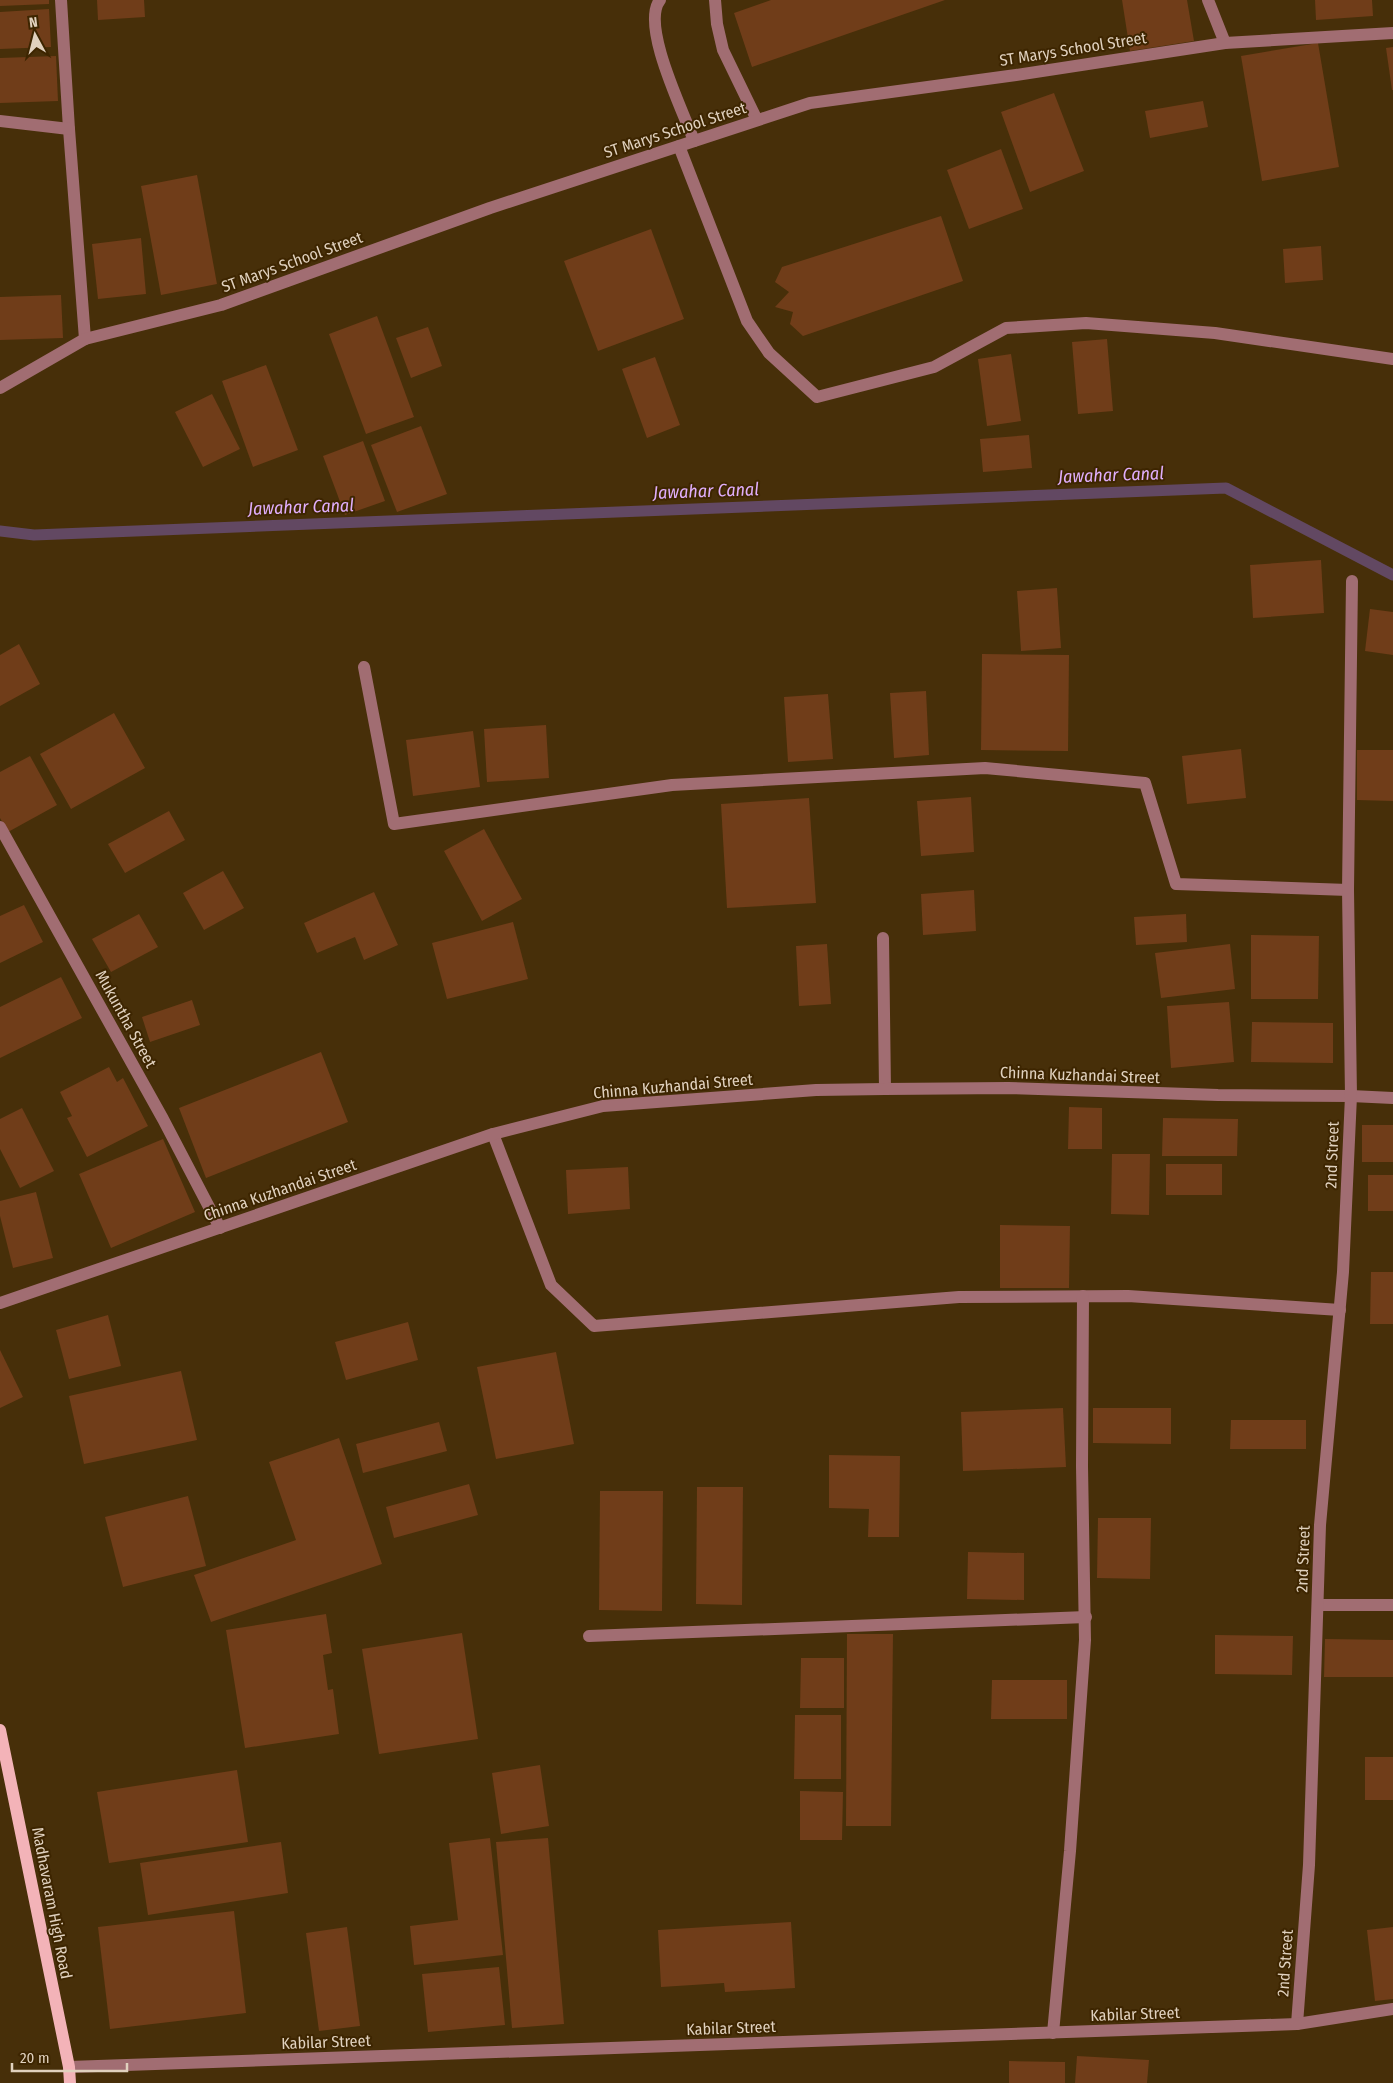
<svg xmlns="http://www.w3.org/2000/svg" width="1393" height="2083" viewBox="0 0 1393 2083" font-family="'Fira Sans Condensed',sans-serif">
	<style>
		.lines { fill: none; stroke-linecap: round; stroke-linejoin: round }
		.stream { stroke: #624862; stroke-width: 11 }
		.building { fill: #703d19 }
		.minor { stroke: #a16d72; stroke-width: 12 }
		.major { stroke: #f3b3b8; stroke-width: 12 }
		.labels { text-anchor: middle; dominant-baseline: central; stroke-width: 4; stroke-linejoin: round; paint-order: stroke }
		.street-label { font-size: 16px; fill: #e0d1be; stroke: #3d2500 }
		.water-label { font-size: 18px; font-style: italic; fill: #e0aefb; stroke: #3d2500 }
	</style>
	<rect width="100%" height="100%" fill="#472f09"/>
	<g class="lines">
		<polyline class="stream" points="0,531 34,535 1226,488 1393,575"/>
	</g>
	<g class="building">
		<polygon points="0,0 49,0 49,4 0,6"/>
		<polygon points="97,0 144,0 145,17 98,20"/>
		<polygon points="771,0 945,0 752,67 734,13"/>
		<polygon points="1122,0 1187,0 1194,41 1130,51"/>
		<polygon points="1315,0 1372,0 1373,16 1316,20"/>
		<polygon points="49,9 51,47 0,49 0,12"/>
		<polygon points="1318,43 1339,167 1262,181 1241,56"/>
		<polygon points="1393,47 1393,90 1392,90 1386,48"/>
		<polygon points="56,56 58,101 0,103 0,58"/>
		<polygon points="1054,93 1084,171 1030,192 1001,112"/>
		<polygon points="1203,101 1208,127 1150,138 1145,111"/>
		<polygon points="1001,149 1023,209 969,229 947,170"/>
		<polygon points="197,175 217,284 161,295 141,186"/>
		<polygon points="941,216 963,281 803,336 790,324 793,312 775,307 789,292 775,282 782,267"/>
		<polygon points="651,229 684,319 598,351 564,261"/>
		<polygon points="141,238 146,294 98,299 92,244"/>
		<polygon points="1321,246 1323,280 1285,283 1283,249"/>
		<polygon points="61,295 63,338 0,340 0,297"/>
		<polygon points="377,316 414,417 366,434 329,334"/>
		<polygon points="428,327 442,366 411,378 396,338"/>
		<polygon points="1107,339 1113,411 1078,414 1072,342"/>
		<polygon points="1011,354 1021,421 987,426 978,359"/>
		<polygon points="655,357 680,425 647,438 622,369"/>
		<polygon points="266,365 298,450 253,467 222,381"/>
		<polygon points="212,394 240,449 203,467 175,412"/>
		<polygon points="421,426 447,494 397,512 371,445"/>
		<polygon points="1029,435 1032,468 983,472 980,439"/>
		<polygon points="363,441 385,501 345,515 323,456"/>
		<polygon points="1321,560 1324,613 1253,618 1250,565"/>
		<polygon points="1057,588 1061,648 1021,651 1017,591"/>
		<polygon points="1370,609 1393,612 1393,655 1365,651"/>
		<polygon points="19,644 40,684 0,706 0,655"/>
		<polygon points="982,654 1069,655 1068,751 981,750"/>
		<polygon points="926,691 929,755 894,758 890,693"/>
		<polygon points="828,694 833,759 788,762 784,697"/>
		<polygon points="114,713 145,768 71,809 40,754"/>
		<polygon points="546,725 549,778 487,782 484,729"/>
		<polygon points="473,731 480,787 413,796 406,740"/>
		<polygon points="1241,749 1246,798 1187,804 1182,756"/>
		<polygon points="1357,750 1393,750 1393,801 1357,800"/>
		<polygon points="30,756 57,805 8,832 0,818 0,772"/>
		<polygon points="971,797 974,852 921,856 917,801"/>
		<polygon points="809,798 816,903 727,908 721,804"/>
		<polygon points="169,811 185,840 125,873 108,844"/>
		<polygon points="484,829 522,899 482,921 444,851"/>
		<polygon points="223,871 244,908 204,930 183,893"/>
		<polygon points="974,890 976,931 923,935 921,894"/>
		<polygon points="374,892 398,945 364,960 355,937 317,953 304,923"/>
		<polygon points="24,905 43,942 0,963 0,916"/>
		<polygon points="139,914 158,947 111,972 92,939"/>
		<polygon points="1186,914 1187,942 1136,945 1134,917"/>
		<polygon points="513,922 528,979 447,999 432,943"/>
		<polygon points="1251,935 1319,936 1318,999 1251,999"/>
		<polygon points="827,944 831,1004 799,1006 796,946"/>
		<polygon points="1230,944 1235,989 1161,998 1155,953"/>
		<polygon points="61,977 82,1018 0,1058 0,1007"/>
		<polygon points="192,1000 200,1025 150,1042 142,1017"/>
		<polygon points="1229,1002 1234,1062 1171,1068 1167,1006"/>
		<polygon points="1252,1022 1333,1023 1333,1063 1251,1062"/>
		<polygon points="321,1052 348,1122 206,1178 179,1108"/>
		<polygon points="109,1067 117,1082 123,1078 148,1126 87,1157 67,1118 72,1116 60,1092"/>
		<polygon points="1069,1107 1102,1108 1102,1149 1068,1149"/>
		<polygon points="22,1108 54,1171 20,1188 0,1149 0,1119"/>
		<polygon points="1163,1118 1238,1119 1237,1156 1162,1156"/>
		<rect x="1362" y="1125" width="31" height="37"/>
		<polygon points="163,1139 195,1212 111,1248 79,1174"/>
		<polygon points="1112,1154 1150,1154 1149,1215 1111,1214"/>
		<rect x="1166" y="1164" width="56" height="31"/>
		<polygon points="628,1167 630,1209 568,1214 566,1170"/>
		<rect x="1368" y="1175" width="25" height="36"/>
		<polygon points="36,1192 53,1258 13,1268 0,1216 0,1201"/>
		<polygon points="1000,1225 1070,1226 1069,1288 1000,1288"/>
		<polygon points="1371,1272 1393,1272 1393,1324 1370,1324"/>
		<polygon points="108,1315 121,1366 69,1379 56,1330"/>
		<polygon points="408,1322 418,1360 346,1380 335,1342"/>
		<polygon points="0,1350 23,1397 0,1408"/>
		<polygon points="556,1352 574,1444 496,1459 477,1367"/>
		<polygon points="181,1371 197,1440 84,1464 69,1396"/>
		<polygon points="1063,1408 1066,1467 963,1471 961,1412"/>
		<polygon points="1093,1408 1171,1408 1171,1444 1093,1443"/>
		<polygon points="1231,1420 1306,1420 1306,1449 1230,1449"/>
		<polygon points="439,1422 447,1451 363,1473 356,1444"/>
		<polygon points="339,1438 382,1564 211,1622 194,1575 296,1540 269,1462"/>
		<polygon points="829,1455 900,1456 899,1537 868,1537 869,1509 829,1508"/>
		<polygon points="469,1484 478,1515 394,1538 386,1507"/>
		<polygon points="697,1487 743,1487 742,1605 696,1604"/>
		<polygon points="600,1491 663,1491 662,1611 599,1610"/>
		<polygon points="188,1496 206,1566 123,1587 105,1517"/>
		<polygon points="1098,1518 1151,1518 1150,1579 1097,1578"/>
		<polygon points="968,1552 1024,1553 1024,1600 967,1599"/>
		<polygon points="326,1614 332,1653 323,1655 328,1690 333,1689 339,1734 245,1748 226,1630"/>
		<polygon points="462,1633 478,1739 379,1754 362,1649"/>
		<polygon points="847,1634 893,1634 891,1826 846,1826"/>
		<polygon points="1215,1635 1293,1636 1292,1675 1215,1674"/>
		<polygon points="1325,1639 1393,1640 1393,1677 1324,1677"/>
		<polygon points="801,1658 844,1658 844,1708 800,1708"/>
		<polygon points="992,1680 1067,1680 1067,1719 991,1719"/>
		<polygon points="795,1715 841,1715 841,1779 794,1779"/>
		<rect x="1365" y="1757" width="28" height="43"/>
		<polygon points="540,1765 549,1826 501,1834 492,1773"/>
		<polygon points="237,1770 248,1842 109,1863 97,1792"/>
		<polygon points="800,1791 843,1792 842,1840 800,1840"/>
		<polygon points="490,1838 503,1955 414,1965 410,1926 458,1920 449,1843"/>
		<polygon points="548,1838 564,2024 512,2028 496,1842"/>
		<polygon points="281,1842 288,1893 148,1915 140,1863"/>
		<polygon points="234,1911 246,2013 110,2029 98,1927"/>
		<polygon points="791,1922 795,1988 725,1992 724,1983 661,1987 658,1930"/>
		<polygon points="347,1927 360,2026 319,2031 306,1933"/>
		<polygon points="1393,1927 1393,1999 1375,2001 1367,1930"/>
		<polygon points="499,1967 505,2025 428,2032 422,1974"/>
		<polygon points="1077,2056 1149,2060 1147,2083 1075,2083"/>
		<polygon points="1009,2061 1065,2062 1065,2083 1009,2083"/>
	</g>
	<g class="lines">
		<g class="minor">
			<polyline points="61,0 69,129 85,339"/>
			<path d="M660,0C640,25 684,113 694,141"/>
			<polyline points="715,0 717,24 723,50 757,120"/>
			<polyline points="1208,0 1225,43"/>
			<polyline points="0,121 69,129"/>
			<polyline points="679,146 747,321 769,353 817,397 934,367 1006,328 1086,323 1215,333 1393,359"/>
			<polyline points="0,388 85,339 221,305 490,208 810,103 1016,75 1225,43 1393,33"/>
			<polyline points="364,667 394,824 672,785 985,768 1145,783 1176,884 1348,890"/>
			<polyline points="0,827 163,1119 220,1228"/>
			<polyline points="883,938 885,1089"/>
			<polyline points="493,1134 551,1285 594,1326 959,1297 1128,1296 1340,1310"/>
			<polyline points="0,1303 493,1134 603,1106 816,1090 885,1089 1008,1088 1218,1095 1351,1096 1393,1098"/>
			<polyline points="1318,1605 1393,1605"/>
			<polyline points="589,1636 1086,1617"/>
			<polyline points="1297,2024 1309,1865 1320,1525 1343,1272 1351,1096 1348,890 1352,581"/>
			<polyline points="1053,2033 1070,1851 1085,1640 1082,1466 1083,1296"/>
			<polyline points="69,2067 1297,2024 1393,2009"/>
		</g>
		<polyline class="major" points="0,1730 69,2067 70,2083"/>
	</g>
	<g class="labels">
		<g class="street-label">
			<text transform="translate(1073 49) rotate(-9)">ST Marys School Street</text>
			<text transform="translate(675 130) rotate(-18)">ST Marys School Street</text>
			<text transform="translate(292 262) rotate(-20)">ST Marys School Street</text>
			<text transform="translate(126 1019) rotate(61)">Mukuntha Street</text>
			<text transform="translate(1080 1075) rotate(2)">Chinna Kuzhandai Street</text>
			<text transform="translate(673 1086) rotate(-5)">Chinna Kuzhandai Street</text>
			<text transform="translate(1332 1155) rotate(-88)">2nd Street</text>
			<text transform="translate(280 1190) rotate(-19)">Chinna Kuzhandai Street</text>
			<text transform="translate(1303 1559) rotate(-88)">2nd Street</text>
			<text transform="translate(52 1903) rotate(79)">Madhavaram High Road</text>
			<text transform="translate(1285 1963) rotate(-86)">2nd Street</text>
			<text transform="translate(1135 2014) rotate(-2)">Kabilar Street</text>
			<text transform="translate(731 2028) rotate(-2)">Kabilar Street</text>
			<text transform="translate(326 2042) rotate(-2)">Kabilar Street</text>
		</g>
		<g class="water-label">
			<text transform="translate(1111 475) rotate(-2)">Jawahar Canal</text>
			<text transform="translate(706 491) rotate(-2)">Jawahar Canal</text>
			<text transform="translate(301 507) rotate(-2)">Jawahar Canal</text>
		</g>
	</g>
	<g transform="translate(35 35) rotate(353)" stroke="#3d2500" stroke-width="4" paint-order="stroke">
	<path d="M0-4L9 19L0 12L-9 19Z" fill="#e0d1be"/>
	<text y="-8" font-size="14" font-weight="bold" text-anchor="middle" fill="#e0d1be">N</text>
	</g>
	<path d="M12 2063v8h115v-8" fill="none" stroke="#e0d1be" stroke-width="2.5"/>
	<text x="20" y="2063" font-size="15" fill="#e0d1be" stroke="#3d2500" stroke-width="4" paint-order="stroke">20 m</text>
</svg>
